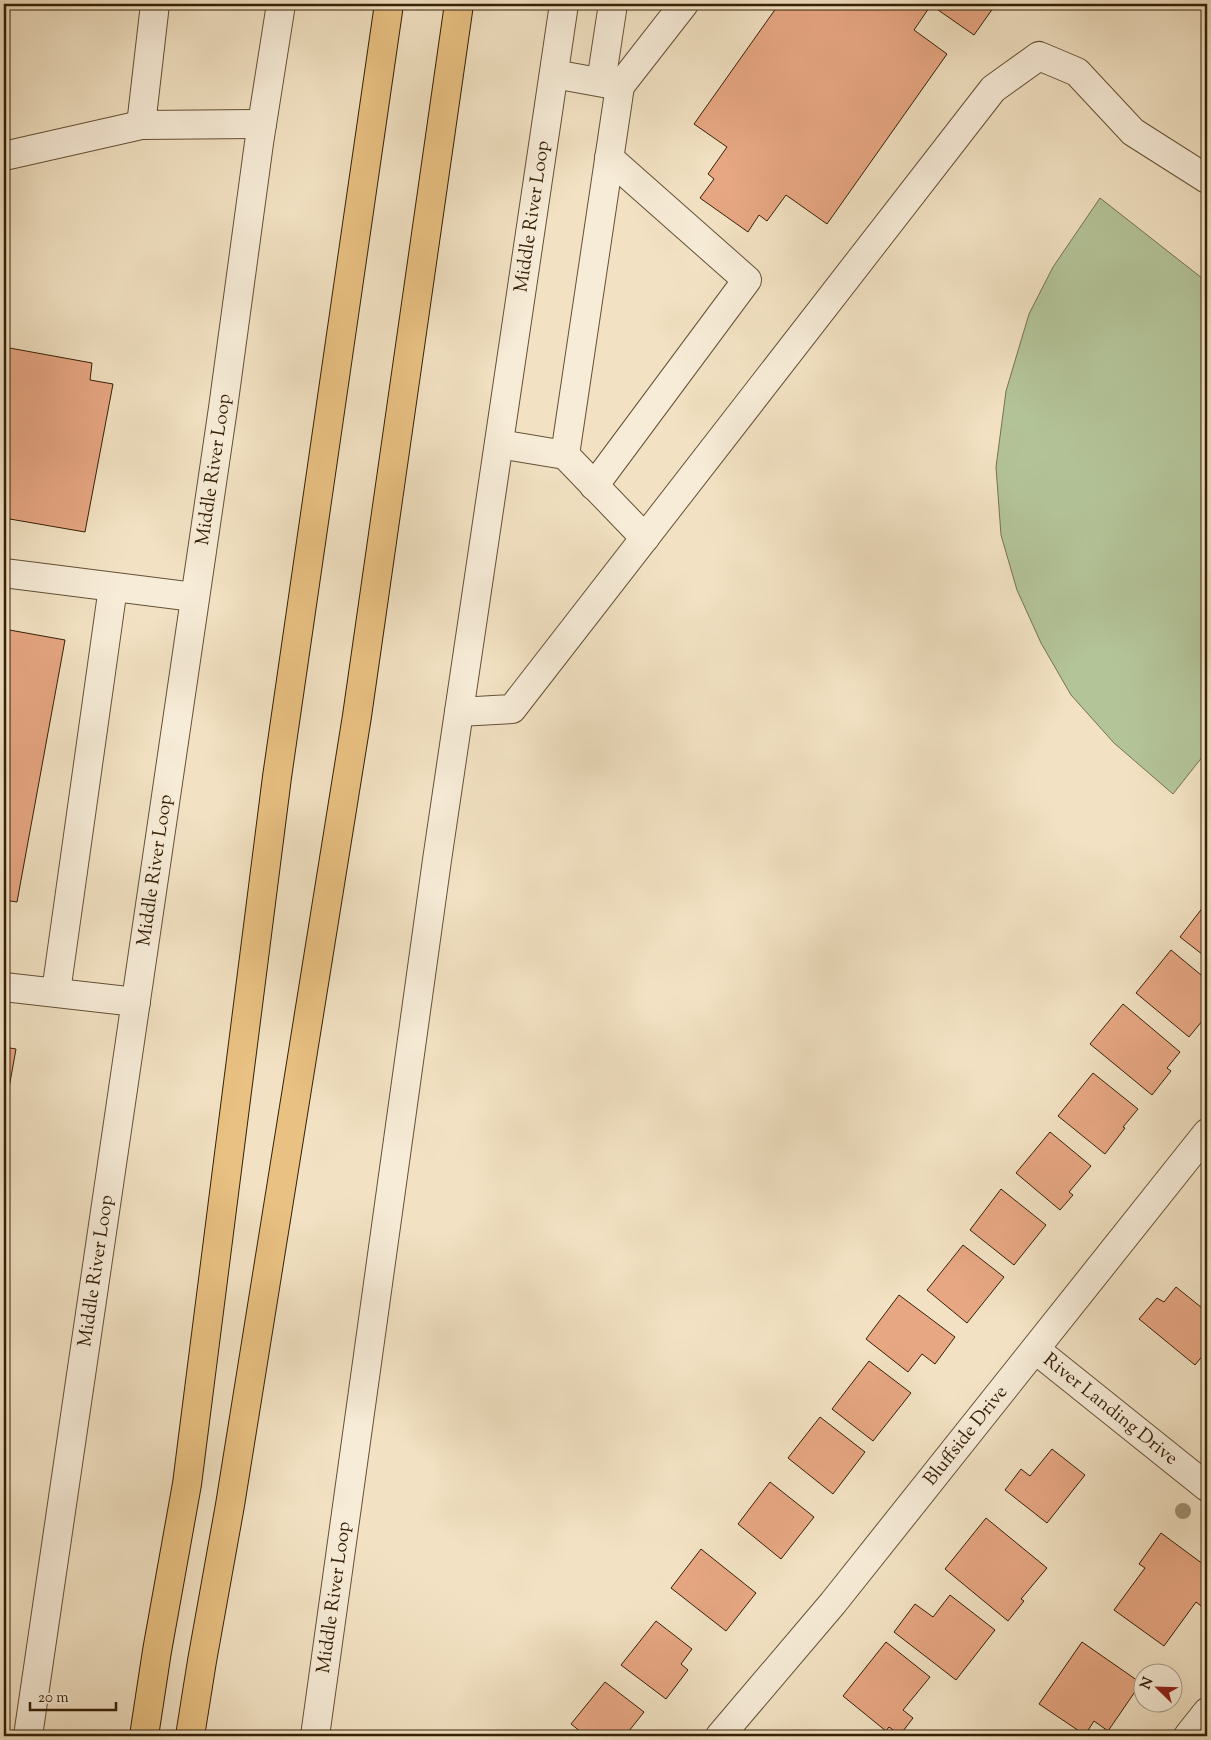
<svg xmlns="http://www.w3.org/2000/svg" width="1211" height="1740" viewBox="0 0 1211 1740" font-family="'Sorts Mill Goudy',serif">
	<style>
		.green { fill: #b4c499; stroke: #757250 }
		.building { fill: #e7a783; stroke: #362007 }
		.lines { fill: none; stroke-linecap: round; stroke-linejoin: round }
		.minor-casing { stroke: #655036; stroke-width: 30 }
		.highway-casing { stroke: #362007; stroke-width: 30 }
		.minor { stroke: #f7ecd8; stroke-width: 28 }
		.highway { stroke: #e9c182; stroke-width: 28 }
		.tree { fill: #a09274 }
		.labels { text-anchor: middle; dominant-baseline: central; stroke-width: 4.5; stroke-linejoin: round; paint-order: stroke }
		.street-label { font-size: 19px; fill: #362007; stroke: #f7ecd8 }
	</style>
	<rect width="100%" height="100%" fill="#f2e2c3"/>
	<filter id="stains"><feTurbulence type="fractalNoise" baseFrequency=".004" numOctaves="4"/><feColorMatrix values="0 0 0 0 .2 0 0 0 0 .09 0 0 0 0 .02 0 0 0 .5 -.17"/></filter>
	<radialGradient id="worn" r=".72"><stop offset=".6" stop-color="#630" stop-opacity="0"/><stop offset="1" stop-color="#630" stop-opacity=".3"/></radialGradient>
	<polygon class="green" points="1100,198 1207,282 1207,751 1173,794 1114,743 1071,695 1041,643 1017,590 1001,535 996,467 1006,391 1029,314 1053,267"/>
	<g class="building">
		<polygon points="779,4 996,4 974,35 931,5 914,30 947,54 827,224 786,195 767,221 759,215 748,232 700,198 714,179 708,174 727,147 694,124"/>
		<polygon points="4,347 92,363 90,380 113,384 85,532 4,518"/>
		<polygon points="4,629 65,640 17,902 4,900"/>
		<polygon points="1207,902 1207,958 1180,937"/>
		<polygon points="1171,950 1207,980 1207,1015 1189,1037 1136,993"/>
		<polygon points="1123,1004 1180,1052 1167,1068 1171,1071 1152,1095 1090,1044"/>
		<polygon points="4,1047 16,1049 4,1116"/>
		<polygon points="1093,1073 1138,1109 1123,1127 1125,1128 1105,1154 1058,1116"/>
		<polygon points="1050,1132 1091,1166 1069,1192 1073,1195 1060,1210 1016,1173"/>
		<polygon points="1001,1189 1046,1225 1014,1265 970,1230"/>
		<polygon points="963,1245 1004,1277 967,1323 927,1290"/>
		<polygon points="1176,1287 1207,1312 1207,1356 1204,1354 1195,1365 1139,1319 1157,1298 1164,1302"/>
		<polygon points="899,1295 955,1337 935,1364 922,1354 908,1372 866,1339"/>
		<polygon points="869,1361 911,1393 873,1441 832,1409"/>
		<polygon points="820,1417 865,1452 833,1494 788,1458"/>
		<polygon points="1052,1449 1085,1475 1047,1523 1005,1490 1021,1469 1030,1476"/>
		<polygon points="770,1482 814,1517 781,1559 738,1524"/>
		<polygon points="986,1518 1047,1568 1021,1599 1024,1601 1008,1621 945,1569"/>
		<polygon points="1161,1533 1207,1567 1207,1606 1205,1609 1196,1602 1164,1646 1114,1610 1145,1568 1139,1564"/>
		<polygon points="701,1549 756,1593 726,1631 671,1588"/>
		<polygon points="950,1595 995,1630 956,1680 894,1632 915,1604 933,1617"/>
		<polygon points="656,1621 692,1649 681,1664 688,1670 666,1699 621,1665"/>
		<polygon points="886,1642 930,1677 903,1710 913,1718 900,1735 889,1727 886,1731 843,1696"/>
		<polygon points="1082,1642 1141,1683 1108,1731 1094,1721 1085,1735 1039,1704"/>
		<polygon points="605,1682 644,1712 625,1736 586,1736 571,1724"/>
	</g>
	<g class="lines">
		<defs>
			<g id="minor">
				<polyline points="155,4 141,125 262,124"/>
				<polyline points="554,74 620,86 565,455"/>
				<polyline points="601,82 613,4"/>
				<polyline points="620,86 684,4"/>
				<polyline points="4,156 141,125"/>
				<polyline points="499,444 565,455 645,538"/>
				<polyline points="594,486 747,280 609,158"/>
				<polyline points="4,573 194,597"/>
				<polyline points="459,712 512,709 993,89 1039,56 1077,72 1133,132 1207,179"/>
				<polyline points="4,987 136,1002"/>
				<polyline points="56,992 113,587"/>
				<path id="s1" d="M1036,1350L1207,1487"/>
				<path id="s2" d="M28,1736L223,408L259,143L281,4"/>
				<path id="s3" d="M315,1736L437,860L564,4"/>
				<path id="s4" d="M720,1736L833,1603L1207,1133"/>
				<polyline points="1188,1736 1207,1712"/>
			</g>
			<g id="highway">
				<polyline points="144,1736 157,1651 187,1484 277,777 389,4"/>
				<polyline points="190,1736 202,1661 230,1505 357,716 459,4"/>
			</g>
		</defs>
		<use href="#minor" class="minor-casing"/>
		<use href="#highway" class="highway-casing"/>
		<use href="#minor" class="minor"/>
		<use href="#highway" class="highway"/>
	</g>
	<circle class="tree" cx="1183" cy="1511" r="8"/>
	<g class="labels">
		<g class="street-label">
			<text stroke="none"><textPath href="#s3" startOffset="1535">Middle River Loop</textPath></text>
			<text stroke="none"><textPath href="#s2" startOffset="1280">Middle River Loop</textPath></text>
			<text stroke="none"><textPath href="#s2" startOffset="875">Middle River Loop</textPath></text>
			<text stroke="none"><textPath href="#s2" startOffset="470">Middle River Loop</textPath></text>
			<text stroke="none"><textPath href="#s1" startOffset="95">River Landing Drive</textPath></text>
			<text stroke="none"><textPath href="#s4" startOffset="388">Bluffside Drive</textPath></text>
			<text stroke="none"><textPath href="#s3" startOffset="140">Middle River Loop</textPath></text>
		</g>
	</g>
	<rect width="1211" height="1740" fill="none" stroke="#f2e2c3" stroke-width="20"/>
	<rect x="5" y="5" width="1201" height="1730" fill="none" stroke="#362007" stroke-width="2.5"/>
	<rect x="10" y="10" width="1191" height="1720" fill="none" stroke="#362007"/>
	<g transform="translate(1158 1688) rotate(293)"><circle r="24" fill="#f7ecd8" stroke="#aa9a84"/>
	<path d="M0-4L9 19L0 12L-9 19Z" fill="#8f2418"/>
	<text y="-8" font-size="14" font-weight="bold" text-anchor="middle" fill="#362007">N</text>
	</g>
	<path d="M30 1702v8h86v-8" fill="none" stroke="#362007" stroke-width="2.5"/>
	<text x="38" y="1702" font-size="15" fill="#362007" stroke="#f7ecd8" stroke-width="4" paint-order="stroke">20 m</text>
	<rect width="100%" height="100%" filter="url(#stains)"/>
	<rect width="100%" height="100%" fill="url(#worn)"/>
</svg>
